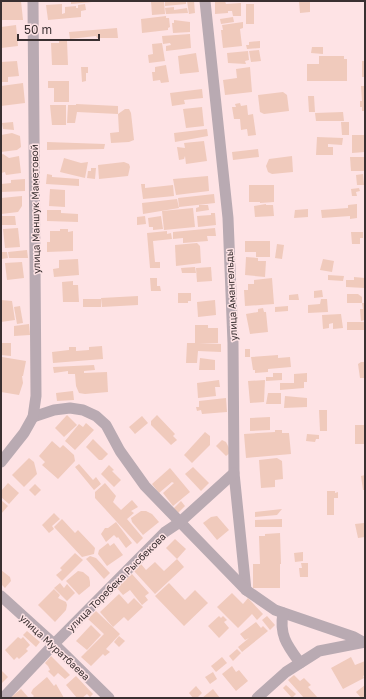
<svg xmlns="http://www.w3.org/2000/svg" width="366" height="699" viewBox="0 0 366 699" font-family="'Golos Text',sans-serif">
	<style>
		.building { fill: #f0cabc }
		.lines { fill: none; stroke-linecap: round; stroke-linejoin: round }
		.street { stroke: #b9aab2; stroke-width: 11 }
		.labels { text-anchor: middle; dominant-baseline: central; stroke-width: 3; stroke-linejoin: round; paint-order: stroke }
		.street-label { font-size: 10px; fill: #3a3031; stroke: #fee3e5 }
	</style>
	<rect width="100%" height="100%" fill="#fee3e5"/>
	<g class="building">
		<polygon points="21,1 23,20 2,20 1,2"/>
		<polygon points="71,1 92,1 92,2 71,4"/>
		<polygon points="151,1 164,1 165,14 152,15"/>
		<polygon points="165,1 186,1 186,4 165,6"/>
		<polygon points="187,1 194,1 195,13 189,14"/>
		<polygon points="215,1 225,1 226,4 241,3 241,16 233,16 232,11 228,11 228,13 215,14"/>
		<polygon points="299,1 310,1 310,12 300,13"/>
		<polygon points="62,4 62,14 65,13 65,7 76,6 76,8 78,8 78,5 85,4 86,10 81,11 81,17 48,20 46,5"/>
		<rect x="246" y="4" width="8" height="20"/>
		<polygon points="174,7 174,10 187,8 188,13 166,14 165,8"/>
		<polygon points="166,16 166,18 169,18 170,27 168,28 168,30 142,33 141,19"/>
		<polygon points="233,17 234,22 221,24 220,19"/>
		<polygon points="174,20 190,22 190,32 173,33 172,23 174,23"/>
		<polygon points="243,22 243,28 240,29 242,46 223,48 221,30 223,30 222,25"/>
		<polygon points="16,25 18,46 1,48 1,27"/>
		<polygon points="117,28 118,38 97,38 96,36 70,39 69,32"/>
		<polygon points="190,34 191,48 166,51 166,46 171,45 170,43 163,44 162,36"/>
		<polygon points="59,41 67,41 68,65 52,65 51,43 59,43"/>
		<polygon points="260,41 260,48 247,49 246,45 249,45 249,42"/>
		<polygon points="162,43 165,61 149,63 148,55 153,54 152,44"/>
		<polygon points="312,47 323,47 323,54 311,53"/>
		<polygon points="259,50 261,61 251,62 249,51"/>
		<polygon points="248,51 249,60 245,61 246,64 228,63 227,53"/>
		<polygon points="196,53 199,72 180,74 178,56"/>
		<polygon points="319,56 344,56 344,59 347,59 347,81 307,81 307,64 319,64"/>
		<polygon points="17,61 19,76 8,77 8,82 1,82 1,62"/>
		<rect x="362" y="61" width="3" height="16"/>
		<polygon points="166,65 169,82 161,83 160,80 153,81 152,72 155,72 155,67"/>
		<polygon points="81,67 88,67 88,73 86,73 86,81 82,82"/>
		<polygon points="250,67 252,92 225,95 223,80 237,78 236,69"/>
		<polygon points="48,81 69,81 69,102 54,102 54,88 48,88"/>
		<polygon points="23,83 25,103 1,106 1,86"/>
		<polygon points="361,86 365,86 365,111 362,111 362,107 360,107 360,101 362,101"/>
		<polygon points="202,89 203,98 184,100 185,104 172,106 170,93"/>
		<polygon points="283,92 287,95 289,111 264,114 260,112 258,95"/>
		<polygon points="308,96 314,96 315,112 309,112"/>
		<polygon points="240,103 241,106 247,105 248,115 253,114 256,135 248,136 247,129 241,130 240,119 234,119 232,107 236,107 235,104"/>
		<polygon points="76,104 118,106 118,114 77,112 75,123 67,123 68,105 76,105"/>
		<polygon points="50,105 66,105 66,125 52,125"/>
		<polygon points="202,107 204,126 186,128 183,109"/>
		<polygon points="125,109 129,109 131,113 134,140 129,142 111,143 110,133 119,132 118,114"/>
		<polygon points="343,112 344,121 316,121 315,113"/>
		<polygon points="13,122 14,130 3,129 2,123"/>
		<polygon points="341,122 349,122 349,135 342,135"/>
		<polygon points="207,129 208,136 175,142 174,133"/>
		<polygon points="12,133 20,136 21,147 17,150 1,152 1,135"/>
		<polygon points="352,135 365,135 365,152 352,153"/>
		<polygon points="317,137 343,138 342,145 328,144 328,147 333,147 333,155 316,155"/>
		<polygon points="204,141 207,161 186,164 185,156 184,159 179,160 177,147 185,148 184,143"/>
		<polygon points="47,142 105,144 104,149 47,150"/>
		<polygon points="258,149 259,157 233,160 232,152"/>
		<polygon points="3,154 9,158 19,156 21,173 6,175 5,172 1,173 1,155"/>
		<polygon points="292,156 293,172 272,174 268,172 266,166 269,159"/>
		<polygon points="350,157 365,157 365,171 351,171"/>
		<polygon points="64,158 81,163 88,162 85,178 60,172"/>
		<polygon points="124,162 129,164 130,167 128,176 99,179 98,165"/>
		<polygon points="91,168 96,168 95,179 87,178 88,171 91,171"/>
		<polygon points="47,174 52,175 52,177 79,179 79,186 46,184"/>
		<polygon points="363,174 364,185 357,185 356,175"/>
		<polygon points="208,176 209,191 176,195 173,179"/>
		<polygon points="25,179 25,191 1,192 1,184 11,183 11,180"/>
		<polygon points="141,184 145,184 145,188 173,185 174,196 143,199"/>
		<polygon points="249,185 274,185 274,202 260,203 260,202 249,202"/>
		<polygon points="359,188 360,191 356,192 357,196 352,196 351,189"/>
		<polygon points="50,189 65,190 65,207 49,206"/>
		<polygon points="214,194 215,203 179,207 178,198"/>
		<polygon points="22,196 22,206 18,212 1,214 1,198"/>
		<polygon points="177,199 179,208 143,214 142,203"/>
		<polygon points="266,204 266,205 273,205 274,216 255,217 254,206"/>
		<polygon points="357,204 357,218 350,219 350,216 322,218 321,210 348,208 348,205"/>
		<polygon points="199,205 208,205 209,210 196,212 196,208 199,207"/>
		<polygon points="193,208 195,227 164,230 162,211"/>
		<polygon points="308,209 308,217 294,218 295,210"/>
		<polygon points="47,210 61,210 61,213 78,214 78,222 47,221"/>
		<polygon points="211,213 215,213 216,225 198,227 197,216 211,215"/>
		<polygon points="1,216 15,216 16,225 1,225"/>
		<polygon points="145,216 146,224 137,225 137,217"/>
		<polygon points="161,216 163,229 153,230 153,227 149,227 148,218"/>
		<polygon points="18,228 20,247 5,248 3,229"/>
		<polygon points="215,228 216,236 207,236 208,241 183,243 183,238 173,239 173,232"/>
		<polygon points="60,229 68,229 68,232 73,231 73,251 47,252 47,242 50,242 50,231 60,231"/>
		<polygon points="167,231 167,234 171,233 172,239 153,241 155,262 160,262 160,268 150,268 147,233"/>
		<polygon points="351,232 363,232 363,238 360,238 360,244 352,244"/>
		<polygon points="245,241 270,241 270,257 256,257 256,252 245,252"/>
		<polygon points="197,243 200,246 201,263 176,266 175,245"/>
		<polygon points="277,244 284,245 282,259 275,258"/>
		<polygon points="27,250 28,258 9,258 8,252"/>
		<polygon points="1,252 7,252 8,258 1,259"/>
		<polygon points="246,257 258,258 258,261 266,261 265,277 245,275"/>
		<polygon points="78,259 79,275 54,277 53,269 59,268 59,260"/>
		<polygon points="323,259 334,261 332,272 320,270"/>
		<polygon points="22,262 24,278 7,280 5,263"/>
		<polygon points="195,267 196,273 182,273 181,268"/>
		<polygon points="211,267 212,281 197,282 196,268"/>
		<polygon points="328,275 344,276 343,281 328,280"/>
		<polygon points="354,277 365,278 365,288 346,287 346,280 354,280"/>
		<polygon points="150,278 157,278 157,286 160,286 161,291 151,291"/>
		<polygon points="272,278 274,304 245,306 244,290 248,290 248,284 254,284 254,280"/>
		<polygon points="73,281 73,285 78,285 79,302 63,302 62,282"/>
		<polygon points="322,290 323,297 314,298 314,291"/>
		<polygon points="178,293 191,293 191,301 188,301 188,303 178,303"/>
		<polygon points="298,294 299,300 289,300 289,295"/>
		<polygon points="347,294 358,294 362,297 362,303 347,303"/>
		<polygon points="138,296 138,305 102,307 101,298"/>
		<rect x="83" y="299" width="18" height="8"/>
		<polygon points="321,299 327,299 328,312 308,313 308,305 320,304"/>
		<polygon points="1,300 12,301 15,320 1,322"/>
		<polygon points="215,300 216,315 198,317 197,302"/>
		<polygon points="362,303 365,303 365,320 361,321 360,309 363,309"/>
		<polygon points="20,306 23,323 17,324 14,307"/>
		<polygon points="288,306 288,311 275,312 275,307"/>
		<polygon points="263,308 264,312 266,312 268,332 250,334 246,314 258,312 258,309"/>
		<polygon points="341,314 343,328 333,329 333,323 329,324 329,328 323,329 322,315"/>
		<polygon points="347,322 365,322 365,333 364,330 347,330"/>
		<polygon points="29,324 30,335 14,336 14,326"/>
		<polygon points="195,325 208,325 208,328 218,328 218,343 199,343 221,344 221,352 198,351 197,363 186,363 187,343 195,343"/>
		<polygon points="1,343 11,343 11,356 1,355"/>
		<polygon points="102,346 103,359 53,363 52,352 69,350 69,347 76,347 76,351 89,350 89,347"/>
		<rect x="245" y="349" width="5" height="8"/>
		<polygon points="278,355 278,358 290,357 291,367 268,369 268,372 255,373 255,370 253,370 251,357"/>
		<polygon points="2,357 26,361 23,376 22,376 23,383 19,395 1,392"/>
		<polygon points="200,358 215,360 215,370 199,370"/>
		<polygon points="361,362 365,362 365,378 360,378 358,364"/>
		<polygon points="94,365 95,370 84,371 84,373 107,372 108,392 85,394 79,393 76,386 75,374 68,374 68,371 54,373 53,367"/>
		<polygon points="273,373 282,373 282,380 266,381 266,377 273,377"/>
		<polygon points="307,373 307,382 304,382 304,388 280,390 280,383 294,383 294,374"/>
		<polygon points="219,380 220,387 215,387 216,396 198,398 197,383"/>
		<polygon points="265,380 264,402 250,403 248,381"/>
		<polygon points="73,391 74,400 57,401 56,393"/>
		<polygon points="268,393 281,393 281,404 266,404"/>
		<polygon points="285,396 307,398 307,407 284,408"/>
		<polygon points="226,398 227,412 202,414 201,410 197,411 196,407 199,407 199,401"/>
		<polygon points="319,410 327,410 327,431 320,431"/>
		<polygon points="67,415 77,425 64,437 55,428"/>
		<polygon points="157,415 175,434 173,436 177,440 171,445 151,425 151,421"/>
		<polygon points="142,416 148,423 135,434 129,427"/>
		<polygon points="270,417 270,430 250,431 250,418"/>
		<polygon points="86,423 94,430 75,450 65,441 79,424 83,427"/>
		<rect x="355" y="425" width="10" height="19"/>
		<polygon points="275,430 282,430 282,433 289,433 291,454 246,458 244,434 275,432"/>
		<polygon points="205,432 210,436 210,445 192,463 184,455"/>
		<polygon points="307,434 319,435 319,439 316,439 315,442 306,441"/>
		<polygon points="93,439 108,454 102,460 99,460 86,447"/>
		<polygon points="222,440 226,442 231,452 226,456 216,446"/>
		<polygon points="52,441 60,448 63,445 74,455 75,461 58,479 42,465 45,462 39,456"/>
		<polygon points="29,458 34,462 37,474 24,487 12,475"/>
		<polygon points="277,458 282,461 283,479 275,480 275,487 261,488 259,460"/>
		<polygon points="79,464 93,480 96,477 101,484 94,490 75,467"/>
		<polygon points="109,465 114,470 112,471 121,480 114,487 101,474"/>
		<polygon points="193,467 209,483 201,491 185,474"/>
		<polygon points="170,468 190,492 173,506 163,493 174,483 172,482 159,493 152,484"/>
		<polygon points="365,475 365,490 363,490 361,476"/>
		<polygon points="8,483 19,493 9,504 1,497 1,491"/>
		<polygon points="105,483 116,496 113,502 121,510 132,500 138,507 131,511 134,513 127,519 143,538 137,544 95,498 95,492"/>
		<polygon points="35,484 41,490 35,496 29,490"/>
		<polygon points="327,491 335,491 335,493 338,492 338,498 334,498 334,515 327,515"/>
		<polygon points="1,500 8,506 1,514"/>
		<polygon points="181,501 185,506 178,513 173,509"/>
		<polygon points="282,509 277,515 255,517 255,512"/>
		<polygon points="141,511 146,511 152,514 159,522 143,535 132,522 131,518"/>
		<polygon points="54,513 60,519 52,526 54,529 49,533 42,525"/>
		<polygon points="217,516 229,530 217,540 203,523 211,517"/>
		<polygon points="62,519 75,533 78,530 95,548 94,554 82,557 54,527"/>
		<polygon points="282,519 282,527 255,527 255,520"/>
		<polygon points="116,522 132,543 126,548 118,537 117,538 114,535 106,542 101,534 105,528 108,528"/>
		<polygon points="364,523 365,537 358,538 355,524"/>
		<polygon points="280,533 281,564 275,564 280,564 280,588 253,588 253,564 260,564 259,536 265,536 265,534"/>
		<polygon points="175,539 186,549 177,559 166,548"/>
		<polygon points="108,543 110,546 114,543 123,555 107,566 98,554 99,550"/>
		<polygon points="303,552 303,561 295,562 294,553"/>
		<polygon points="75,553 83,560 62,581 56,575 62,570 60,568"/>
		<polygon points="90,556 96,558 110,573 104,579 86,559"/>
		<polygon points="177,559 184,567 155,594 134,571 141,564 146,570 155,562 164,571"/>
		<polygon points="301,563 308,563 308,577 300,577 299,568 302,568"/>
		<polygon points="1,570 10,577 11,581 5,588 1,584"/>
		<polygon points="78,571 83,572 89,577 90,582 90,586 79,595 66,581"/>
		<polygon points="132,574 149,593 145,596 148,600 142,605 130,590 123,595 116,587"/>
		<polygon points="60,583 64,588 67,584 75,593 67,601 54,588"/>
		<polygon points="169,583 185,600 195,590 208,603 184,626 155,596"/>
		<polygon points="54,589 60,595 58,598 66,602 67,605 66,610 55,622 38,605"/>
		<polygon points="232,593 243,604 248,598 263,614 257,620 252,614 238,628 217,607"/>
		<polygon points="119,594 128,604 134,598 143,607 128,621 124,617 113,627 100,612"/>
		<polygon points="96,611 120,634 106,649 110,652 105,656 103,654 91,666 81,657 104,634 88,619"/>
		<polygon points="219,616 221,618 223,616 227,620 224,622 229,628 219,638 208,626"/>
		<polygon points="267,616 275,625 270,630 262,620"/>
		<polygon points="256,622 261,628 263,626 268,631 242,652 238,647 249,638 245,640 240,634"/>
		<polygon points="91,625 101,635 87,650 76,641"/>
		<polygon points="27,631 40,642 36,647 23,635"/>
		<polygon points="119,636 125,641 119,647 114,642"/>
		<polygon points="18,637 21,639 23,637 30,645 26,649 28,651 19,659 17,657 14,660 5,650"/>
		<polygon points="237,649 241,653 233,661 229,656"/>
		<polygon points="51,656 70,675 65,679 58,673 54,677 48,671 50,670 48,666 45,663"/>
		<polygon points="222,657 227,663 216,672 211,666"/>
		<polygon points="351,657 355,665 365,661 365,675 363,676 364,678 343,689 331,668"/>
		<polygon points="232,666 236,672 239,670 248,681 236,691 222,674"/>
		<polygon points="1,670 8,677 1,684"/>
		<polygon points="213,672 217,679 210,684 205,677"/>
		<polygon points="294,675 300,681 304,678 311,685 308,687 318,698 304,698 288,680"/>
		<polygon points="76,676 93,694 90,697 87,694 82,698 77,698 66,685"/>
		<polygon points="47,677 54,686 56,684 64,698 32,698 34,696 31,693 33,689"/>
		<polygon points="286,685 296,694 292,698 283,688"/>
		<polygon points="365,685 365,698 361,698 356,692"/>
		<polygon points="196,686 202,693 197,698 193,698 189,693"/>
		<polygon points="21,689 28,697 10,698"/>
		<polygon points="213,689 220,698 202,698"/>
	</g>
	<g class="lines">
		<g class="street">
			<polyline points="205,1 228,218 233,343 234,473 246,590"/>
			<polyline points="33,417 54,410 70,408 83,410 96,416 106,425 120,451 145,486 246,590 275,610 354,637 363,642"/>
			<polyline points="1,462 24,433 33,417 36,396 33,1"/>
			<polyline points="1,596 54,644 109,698"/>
			<path d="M283,613C279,635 287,645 300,663"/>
			<polyline points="3,698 54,644 165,532 180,522 234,473"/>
			<polyline points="257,698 286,672 319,651 365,642"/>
		</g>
	</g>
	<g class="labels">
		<g class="street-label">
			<text transform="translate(35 209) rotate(-91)">улица Маншук Маметовой</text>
			<text transform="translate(231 295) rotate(-93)">улица Амангельды</text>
			<text transform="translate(116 582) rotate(-45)">улица Торебека Рысбекова</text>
			<text transform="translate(55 647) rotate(43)">улица Муратбаева</text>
		</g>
	</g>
	<rect width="366" height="699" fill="none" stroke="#3a3031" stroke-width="4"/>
	<path d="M18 34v6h81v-6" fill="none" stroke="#3a3031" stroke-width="2"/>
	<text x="24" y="34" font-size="12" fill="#3a3031" stroke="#fee3e5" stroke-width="3" paint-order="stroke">50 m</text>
</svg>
